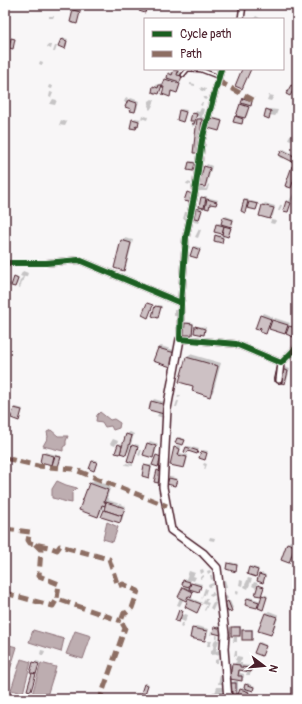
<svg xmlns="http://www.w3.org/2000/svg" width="302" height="704" viewBox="0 0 302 704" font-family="Pangolin,sans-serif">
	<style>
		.water { fill: #bdadb0; stroke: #8f747b }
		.shadow { fill: #0003 }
		.building { fill: #cdc1c4; stroke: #4a1f2b }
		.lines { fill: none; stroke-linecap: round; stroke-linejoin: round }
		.lane-casing { stroke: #4a1f2b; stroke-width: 5.5 }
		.street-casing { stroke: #4a1f2b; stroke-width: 8 }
		.secondary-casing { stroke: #4a1f2b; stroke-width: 10 }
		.lane { stroke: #fff; stroke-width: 2.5 }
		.street { stroke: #fff; stroke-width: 5 }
		.secondary { stroke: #fff; stroke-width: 7 }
		.quiet { stroke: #8d6e63; stroke-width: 5; stroke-dasharray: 10 5; stroke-linecap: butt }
		.cycleway-casing { stroke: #fff; stroke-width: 8 }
		.cycleway { stroke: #1b5e20; stroke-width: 6 }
	</style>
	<rect width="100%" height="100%" fill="#f8f6f7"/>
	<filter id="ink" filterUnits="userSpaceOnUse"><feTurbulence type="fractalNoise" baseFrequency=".025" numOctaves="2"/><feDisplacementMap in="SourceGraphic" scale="8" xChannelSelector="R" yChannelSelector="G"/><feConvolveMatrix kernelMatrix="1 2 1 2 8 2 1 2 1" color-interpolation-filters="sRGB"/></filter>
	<g filter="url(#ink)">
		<g class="water">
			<polygon points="100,412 110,420 114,419 120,423 119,428 113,430 111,426 105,427 102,422 96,421 97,415"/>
			<polygon points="51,430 58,436 68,436 66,441 66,445 63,447 63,451 43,446 48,437 47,432"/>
			<path d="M57,481L66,485L77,488L72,493V503C64,502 59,499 52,498V489Z"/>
			<polygon points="107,522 118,527 113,542 103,539"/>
			<polygon points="33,630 64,639 61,652 29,642"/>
			<polygon points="75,631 91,636 83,659 66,654"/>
			<polygon points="5,644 17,647 5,686"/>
			<polygon points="21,659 31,662 23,693 11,690"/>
			<polygon points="41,663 56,667 46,699 32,695"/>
		</g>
		<g class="shadow">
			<polygon points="75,9 81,11 76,22 74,10"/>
			<polygon points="49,16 54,16 53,18 49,18"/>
			<polygon points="256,16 261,19 254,19"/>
			<polygon points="63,38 68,39 65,47 59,46"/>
			<polygon points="48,45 52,45 51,49 47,47"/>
			<polygon points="55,46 57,46 55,52 53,52"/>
			<polygon points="40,61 43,62 42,65 39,64"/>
			<polygon points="176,69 180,69 179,72 184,74 180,81 181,81 179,90 176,92 173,91 169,96 166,87 163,86 159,93 153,91 157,84 160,85 162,83 164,83 169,74 172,72 174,72"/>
			<polygon points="190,83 195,84 195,86 190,85"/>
			<polygon points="49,85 53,86 52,89 48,88"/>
			<polygon points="201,87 206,89 205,92 200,90"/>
			<polygon points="297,90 297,98 296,98 294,97"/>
			<polygon points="50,92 53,93 51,98 49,97"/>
			<polygon points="269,95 274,96 271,101 267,100"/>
			<polygon points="126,97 128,98 126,103 124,102"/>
			<polygon points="204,97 207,97 206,100 203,99"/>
			<polygon points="245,97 253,99 252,103 250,104 247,116 244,117 242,123 235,117"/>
			<polygon points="131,98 139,101 137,109 135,111 128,101"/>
			<polygon points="53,99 57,100 55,105 50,104"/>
			<polygon points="152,99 155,100 152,107 150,110 149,109 149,107 148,106 149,101"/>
			<polygon points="202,102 203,102 202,106 200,105"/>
			<polygon points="201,108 204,109 202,117 207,118 205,123 203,122 200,150 198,119 200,117 197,116 195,125 192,127 194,121 193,114 196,111 199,112"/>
			<polygon points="181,109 187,110 183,121 180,110"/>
			<polygon points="268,109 278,110 276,115 275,116 270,115 269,117 267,110"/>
			<polygon points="142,115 148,117 147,120 141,118 136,128 131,127 133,120 135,118 141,119"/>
			<polygon points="213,117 223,120 219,130 212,119"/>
			<polygon points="61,120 67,122 65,126 59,125"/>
			<polygon points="290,135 293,135 291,140 288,139"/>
			<polygon points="284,149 296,156 295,159 285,157 283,159 279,157"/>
			<polygon points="191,161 196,162 193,170 190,162"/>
			<polygon points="297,162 297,173 293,184 291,187 293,167 296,165"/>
			<polygon points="207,164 212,166 207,184 204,186 205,167"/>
			<polygon points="187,182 191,183 191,185 186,184"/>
			<polygon points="208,184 209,185 207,191 199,191 200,187 206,189"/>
			<polygon points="295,186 297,186 297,189 295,192 296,192 287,211 287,202 289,201 295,191 293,190"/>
			<polygon points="204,196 207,196 206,202 210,198 218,200 216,204 211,203 209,208 207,203 202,208 201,217 198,220 200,220 199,223 194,222 196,217 195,217 197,208 200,207"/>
			<polygon points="246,199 249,200 247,205 251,201 258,203 257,208 256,209 247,206 246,210 245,201"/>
			<polygon points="265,203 275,206 273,216 270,218 263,205"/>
			<polygon points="280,205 282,205 280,211 278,211"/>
			<polygon points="185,212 187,212 185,219 183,219"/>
			<polygon points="226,216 234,219 228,236 215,231 217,225 218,223 222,224"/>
			<polygon points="271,220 276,221 274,224 270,223"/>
			<polygon points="199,229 201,230 198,238 195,237"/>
			<polygon points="218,235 224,236 222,242 216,236"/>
			<polygon points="124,238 133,240 126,267 124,270 122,240"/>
			<polygon points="195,246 201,248 197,257 193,248"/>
			<polygon points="23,271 28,273 27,276 24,277 20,288 18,287 20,280 23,277 20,276"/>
			<polygon points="5,273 9,275 5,284"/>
			<polygon points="16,277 19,277 17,285 15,286 10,285 9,287 7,286 9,283 13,284"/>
			<polygon points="158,305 162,306 157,316 153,315"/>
			<rect x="174" y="310" width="3" height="6"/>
			<polygon points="263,313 273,317 270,323 275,318 290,323 288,328 292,325 297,326 295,334 293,336 289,328 285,333 269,327 266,333 262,327 261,326 259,328 261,316"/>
			<polygon points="188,322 194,323 193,333 192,334 186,323"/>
			<polygon points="198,326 206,327 204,334 196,327"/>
			<polygon points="161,346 177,351 173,363 154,360 158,348"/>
			<polygon points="190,354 221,363 213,392 209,395 194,386 180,381 187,357"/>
			<polygon points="281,366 290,369 287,380 284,383"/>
			<polygon points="178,395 181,395 179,398 177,397"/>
			<polygon points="154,399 168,403 166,415 164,418 157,416 159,412 152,402"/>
			<polygon points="177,401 179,401 177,407 175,407"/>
			<polygon points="16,407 23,409 19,420 15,409"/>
			<polygon points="130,432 134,434 129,451 126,454 121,452 118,445 120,443 124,445 127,434"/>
			<polygon points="170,432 172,432 170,437 169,437"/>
			<polygon points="179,437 185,439 183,444 178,438"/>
			<polygon points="113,439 118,441 115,446 110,444"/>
			<polygon points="150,441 158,444 155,454 152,457 147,444"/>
			<polygon points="135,444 139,445 133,462 128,460"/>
			<polygon points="177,445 181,446 180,453 188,455 186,465 184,467 171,464 175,448"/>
			<polygon points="188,446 199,449 198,451 197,452 186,447"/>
			<polygon points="140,450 142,450 140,456 138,455"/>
			<polygon points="203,450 208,451 205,459 202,451"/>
			<polygon points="45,452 61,456 59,464 58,466 41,461"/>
			<polygon points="94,460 98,461 94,470 90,469"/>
			<polygon points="126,463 133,464 133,466 125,465"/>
			<polygon points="204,463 207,464 205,470 204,470 205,466 203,465"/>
			<polygon points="146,465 152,465 150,475 149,477 145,466"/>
			<polygon points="171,477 178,479 175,485 170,478"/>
			<polygon points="94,480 111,486 107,498 109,499 108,500 126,506 122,520 119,522 102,516 107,502 104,505 101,513 98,516 80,510 90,483"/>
			<polygon points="210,537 215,538 214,541 209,540"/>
			<polygon points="290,541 297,543 292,559 289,562 283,560 288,543"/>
			<polygon points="230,562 238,564 235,571 227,568"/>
			<polygon points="251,566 259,569 256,576 250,568"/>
			<polygon points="203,569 204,572 201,574 200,570"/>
			<polygon points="210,570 211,572 208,574 207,571"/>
			<polygon points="189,571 195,573 193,576 196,577 194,581 191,580 187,587 191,589 194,582 202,584 199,591 194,590 192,595 188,596 186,599 184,598 180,606 177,605 184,588 186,585 184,580 186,579"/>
			<polygon points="262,573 266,575 263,582 260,575"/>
			<polygon points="204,575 204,577 200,579 200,577"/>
			<polygon points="210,575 212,575 213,579 211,580"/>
			<polygon points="248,578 252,579 248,589 244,587"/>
			<polygon points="225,580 227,587 222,590 222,581"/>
			<polygon points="240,580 243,581 242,586 239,585"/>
			<polygon points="254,582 258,583 256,588 252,586"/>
			<polygon points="213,583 214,585 209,587 208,585"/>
			<polygon points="205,588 207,589 205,595 203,595 200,602 203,603 205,598 208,598 206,602 209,603 205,611 204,610 207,605 201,603 197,611 189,600 191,598 200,602"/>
			<polygon points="237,590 239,591 238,595 235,594"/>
			<polygon points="213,592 215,595 211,597 209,594"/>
			<polygon points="264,594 268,596 263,609 261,603 256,607 248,598 249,597 261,601"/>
			<polygon points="227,596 228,599 225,600 224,597"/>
			<polygon points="216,598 218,601 215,602 214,600"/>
			<polygon points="230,601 233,608 229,611 227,602"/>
			<polygon points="213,602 216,603 213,610 210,608"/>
			<polygon points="181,609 183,609 180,618 185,614 188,615 185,622 180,620 178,621 176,621"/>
			<polygon points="269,611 279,615 273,632 270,634 260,630 266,613"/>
			<polygon points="181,623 184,623 182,628 180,627"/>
			<polygon points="196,626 209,629 207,637 205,640 193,629"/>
			<polygon points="217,626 223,627 221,634 212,632 211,635 210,635 211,631 214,632"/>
			<polygon points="234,626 241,626 241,634 239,635 232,628"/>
			<polygon points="244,629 253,629 253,638 252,639 243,630"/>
			<polygon points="216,635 218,636 217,640 219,640 216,651 220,649 221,637 222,636 222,654 211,655 211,650 213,649 214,641 216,639"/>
			<polygon points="234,637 237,637 237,642 233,642"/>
			<polygon points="208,641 212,641 210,646 207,646"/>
			<polygon points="260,642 266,645 262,655 258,644"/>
			<polygon points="41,650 45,651 43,656 40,654"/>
			<polygon points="235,651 237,651 237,656 242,657 242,660 239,663 242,663 242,665 253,666 250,675 246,675 248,670 240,670 240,673 244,674 244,677 242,680 231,678 233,665 237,661 235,660 237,656 234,656"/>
			<polygon points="218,659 218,663 215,663 215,660"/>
			<polygon points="36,661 40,662 29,696 26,695"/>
			<polygon points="220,675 226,675 224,684 218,684"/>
			<polygon points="234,681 238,681 238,699 231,699 231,684"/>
			<polygon points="146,683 149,684 145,693 145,684"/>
			<polygon points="247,683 255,686 253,690 250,689 246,699 239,699 241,697 241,690 242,688 244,689"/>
			<polygon points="217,687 224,687 224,690 221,692 223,692 223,696 220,698 223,699 215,699 218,697 214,696"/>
		</g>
		<g class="building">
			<polygon points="141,5 151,5 150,7 147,6 145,13 139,11"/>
			<polygon points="73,10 80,12 77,24 70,22"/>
			<polygon points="11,38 15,39 13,49 9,48"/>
			<polygon points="61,39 67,41 65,49 58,46"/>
			<polygon points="242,69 251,69 242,89 235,86"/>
			<polygon points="174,70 178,71 177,75 182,76 180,82 167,78 168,73 172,75"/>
			<polygon points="165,79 180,84 177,93 171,91 170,97 162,94 164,87 162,87"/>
			<polygon points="159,85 162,85 159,94 152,92 153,86 158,88"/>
			<polygon points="291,85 295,87 290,96 286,94"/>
			<polygon points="243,98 252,101 251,106 241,103"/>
			<polygon points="128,100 137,103 135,112 130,111 131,109 125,107"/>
			<polygon points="240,104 249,107 245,118 236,116"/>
			<polygon points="266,109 271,111 269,119 264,117"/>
			<polygon points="179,110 186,112 183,122 177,120"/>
			<polygon points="192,113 197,114 194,124 192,124 193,121 190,121"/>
			<polygon points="235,116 243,119 242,124 233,122"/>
			<polygon points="211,118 222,121 219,131 208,128"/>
			<polygon points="132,119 139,121 138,126 136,125 135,127 137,127 136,129 130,128"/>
			<polygon points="197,119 202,119 198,153 193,153"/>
			<polygon points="282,150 296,157 293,162 279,155"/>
			<polygon points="189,162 195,163 193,171 187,170"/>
			<polygon points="204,166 210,168 205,187 198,186"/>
			<polygon points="292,166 297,168 297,170 291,188 285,186"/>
			<polygon points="187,192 192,194 189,202 184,201"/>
			<polygon points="201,197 206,198 204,208 199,207"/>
			<polygon points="207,199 217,202 216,205 210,204 209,209 205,208"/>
			<polygon points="244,200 248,201 245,213 241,211"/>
			<polygon points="286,201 291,203 288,212 283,211"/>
			<polygon points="249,202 258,204 256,210 247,208"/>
			<polygon points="262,205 274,208 270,219 259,216"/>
			<polygon points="196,208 202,210 199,219 194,218"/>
			<polygon points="223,217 233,220 231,227 221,224"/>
			<polygon points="216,224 224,226 222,234 214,232"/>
			<polygon points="224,226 231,228 228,237 222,235"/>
			<polygon points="215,235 223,238 222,243 214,241"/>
			<polygon points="121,240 131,243 124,271 114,268"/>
			<polygon points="193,247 200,250 197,258 190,256"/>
			<polygon points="14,277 18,279 15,287 11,286"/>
			<polygon points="147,303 153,305 148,318 142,315"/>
			<polygon points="155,306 161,307 158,318 152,316"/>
			<polygon points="260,315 271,319 266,334 260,332 261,328 260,327 259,330 255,329"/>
			<polygon points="272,320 288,325 285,334 269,329"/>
			<polygon points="185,323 193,324 192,335 184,335"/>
			<polygon points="195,326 205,329 204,335 194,333"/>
			<polygon points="289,326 296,328 293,337 286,334"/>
			<polygon points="158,348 175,353 171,367 153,361"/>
			<polygon points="186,357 218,366 210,397 192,391 193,386 179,382"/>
			<polygon points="277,368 288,371 285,384 274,381"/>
			<polygon points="151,401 166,405 164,414 149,410"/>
			<polygon points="14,408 22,410 19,421 11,418"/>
			<polygon points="126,434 132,436 126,455 120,453"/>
			<polygon points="177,438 185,440 183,445 175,443"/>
			<polygon points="147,443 156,446 153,458 143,455"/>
			<polygon points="118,444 122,446 120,454 115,453"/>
			<polygon points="132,445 138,447 133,463 127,461"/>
			<polygon points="174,447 180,449 178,455 187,457 184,468 170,465"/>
			<polygon points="186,447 198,451 197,454 188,451 187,453 184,452"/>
			<polygon points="201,451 207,453 205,460 199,458"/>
			<polygon points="42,453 54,456 52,465 40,462"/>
			<polygon points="156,455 161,457 158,467 152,465"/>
			<polygon points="55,456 61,457 58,467 52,465"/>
			<polygon points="92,461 97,462 94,471 89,469"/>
			<polygon points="144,465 151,467 149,478 142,476"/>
			<polygon points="157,470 161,472 158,483 154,482"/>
			<polygon points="169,478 177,480 175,486 167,484"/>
			<polygon points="89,483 108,490 104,502 106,502 105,506 102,505 98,517 79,510"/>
			<polygon points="106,502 125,508 122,516 104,510"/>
			<polygon points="104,510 122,516 120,523 101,517"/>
			<polygon points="287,543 295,546 289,563 281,560"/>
			<polygon points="227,563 237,565 236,572 226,569"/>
			<polygon points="249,567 258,570 256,577 247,574"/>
			<polygon points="259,574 265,576 263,583 257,581"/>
			<polygon points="183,580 190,582 189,587 182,585"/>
			<polygon points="191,583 201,586 199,592 189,589"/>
			<polygon points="258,585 264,587 261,596 255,595"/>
			<polygon points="183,587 193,592 191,598 188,596 186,601 178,597"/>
			<polygon points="262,595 267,597 263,610 258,608"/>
			<polygon points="247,598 259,602 257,608 245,605"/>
			<polygon points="188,599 201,604 197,613 185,607"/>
			<polygon points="228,601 232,611 228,612 225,603"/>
			<polygon points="179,610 183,611 179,622 175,621"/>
			<polygon points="265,613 277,617 271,635 258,631"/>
			<polygon points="214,627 223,629 221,635 213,633"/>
			<rect x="231" y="627" width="9" height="9"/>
			<polygon points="192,628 207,631 205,641 190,638"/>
			<rect x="242" y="630" width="10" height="10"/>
			<polygon points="258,643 266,646 262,656 254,653"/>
			<polygon points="33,662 39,664 36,674 30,673"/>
			<polygon points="232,664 240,665 240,667 251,668 251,672 239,670 238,676 242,676 242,681 230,679"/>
			<polygon points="32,673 36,674 31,691 27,690"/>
			<rect x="230" y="683" width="6" height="16"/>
			<polygon points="144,684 148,685 145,694 141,693"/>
			<polygon points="245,684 254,687 253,691 244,688"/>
			<polygon points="240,689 249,692 247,699 237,697"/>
			<polygon points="213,693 222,694 222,698 213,697"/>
		</g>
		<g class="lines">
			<defs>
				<polyline id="lane" points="183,75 188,69 201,70 219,77"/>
				<g id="street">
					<polyline points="241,19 243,5"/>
					<polyline points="5,263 46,263 79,260 181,303 180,339 236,344 281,363 297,347"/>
					<polyline points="181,303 186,237 195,192 202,140 221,69"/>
					<polyline points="279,380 281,363"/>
				</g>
				<polyline id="secondary" points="180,339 167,409 163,487 171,530 203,553 217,568 225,634 224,649 228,699"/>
			</defs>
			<use href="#lane" class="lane-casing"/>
			<use href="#street" class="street-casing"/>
			<use href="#secondary" class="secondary-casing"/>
			<use href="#lane" class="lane"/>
			<use href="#street" class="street"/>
			<use href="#secondary" class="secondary"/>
			<g class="quiet">
				<polyline points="218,81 255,101"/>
				<polyline points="5,458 38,466 73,469 167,506"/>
				<polyline points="5,529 30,532 28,540 30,543 49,547 57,550 60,546 109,559 118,586 123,584 138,591 132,608 126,613 124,613 121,621 125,628 100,699"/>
				<polyline points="35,544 41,550 39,576 59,584 57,599 121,621"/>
				<polyline points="5,593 53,606 57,599"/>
			</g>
			<defs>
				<g id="cycleway">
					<polyline points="5,263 46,263 79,260 181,303 180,339 236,344 281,363 297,347"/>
					<polyline points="181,303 186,237 195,192 202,140 221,69"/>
				</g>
			</defs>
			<use href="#cycleway" class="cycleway-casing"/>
			<use href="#cycleway" class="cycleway"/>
		</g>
	</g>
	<rect width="302" height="704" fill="none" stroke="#fff" stroke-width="20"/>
	<rect x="10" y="10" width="282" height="684" fill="none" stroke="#4a1f2b" stroke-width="1.5" filter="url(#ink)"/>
	<rect x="144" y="18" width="140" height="52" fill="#ffffff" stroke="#b7a5aa"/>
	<rect x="152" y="31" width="20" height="6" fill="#1b5e20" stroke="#b7a5aa"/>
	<text x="180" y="38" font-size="12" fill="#4a1f2b">Cycle path</text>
	<rect x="152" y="51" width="20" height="6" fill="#8d6e63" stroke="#b7a5aa"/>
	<text x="180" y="58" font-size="12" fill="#4a1f2b">Path</text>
	<g transform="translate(264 666) rotate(106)" stroke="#ffffff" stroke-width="3" paint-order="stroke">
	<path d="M0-3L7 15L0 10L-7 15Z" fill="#4a1f2b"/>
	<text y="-6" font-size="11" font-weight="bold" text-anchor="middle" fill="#4a1f2b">N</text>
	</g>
</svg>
